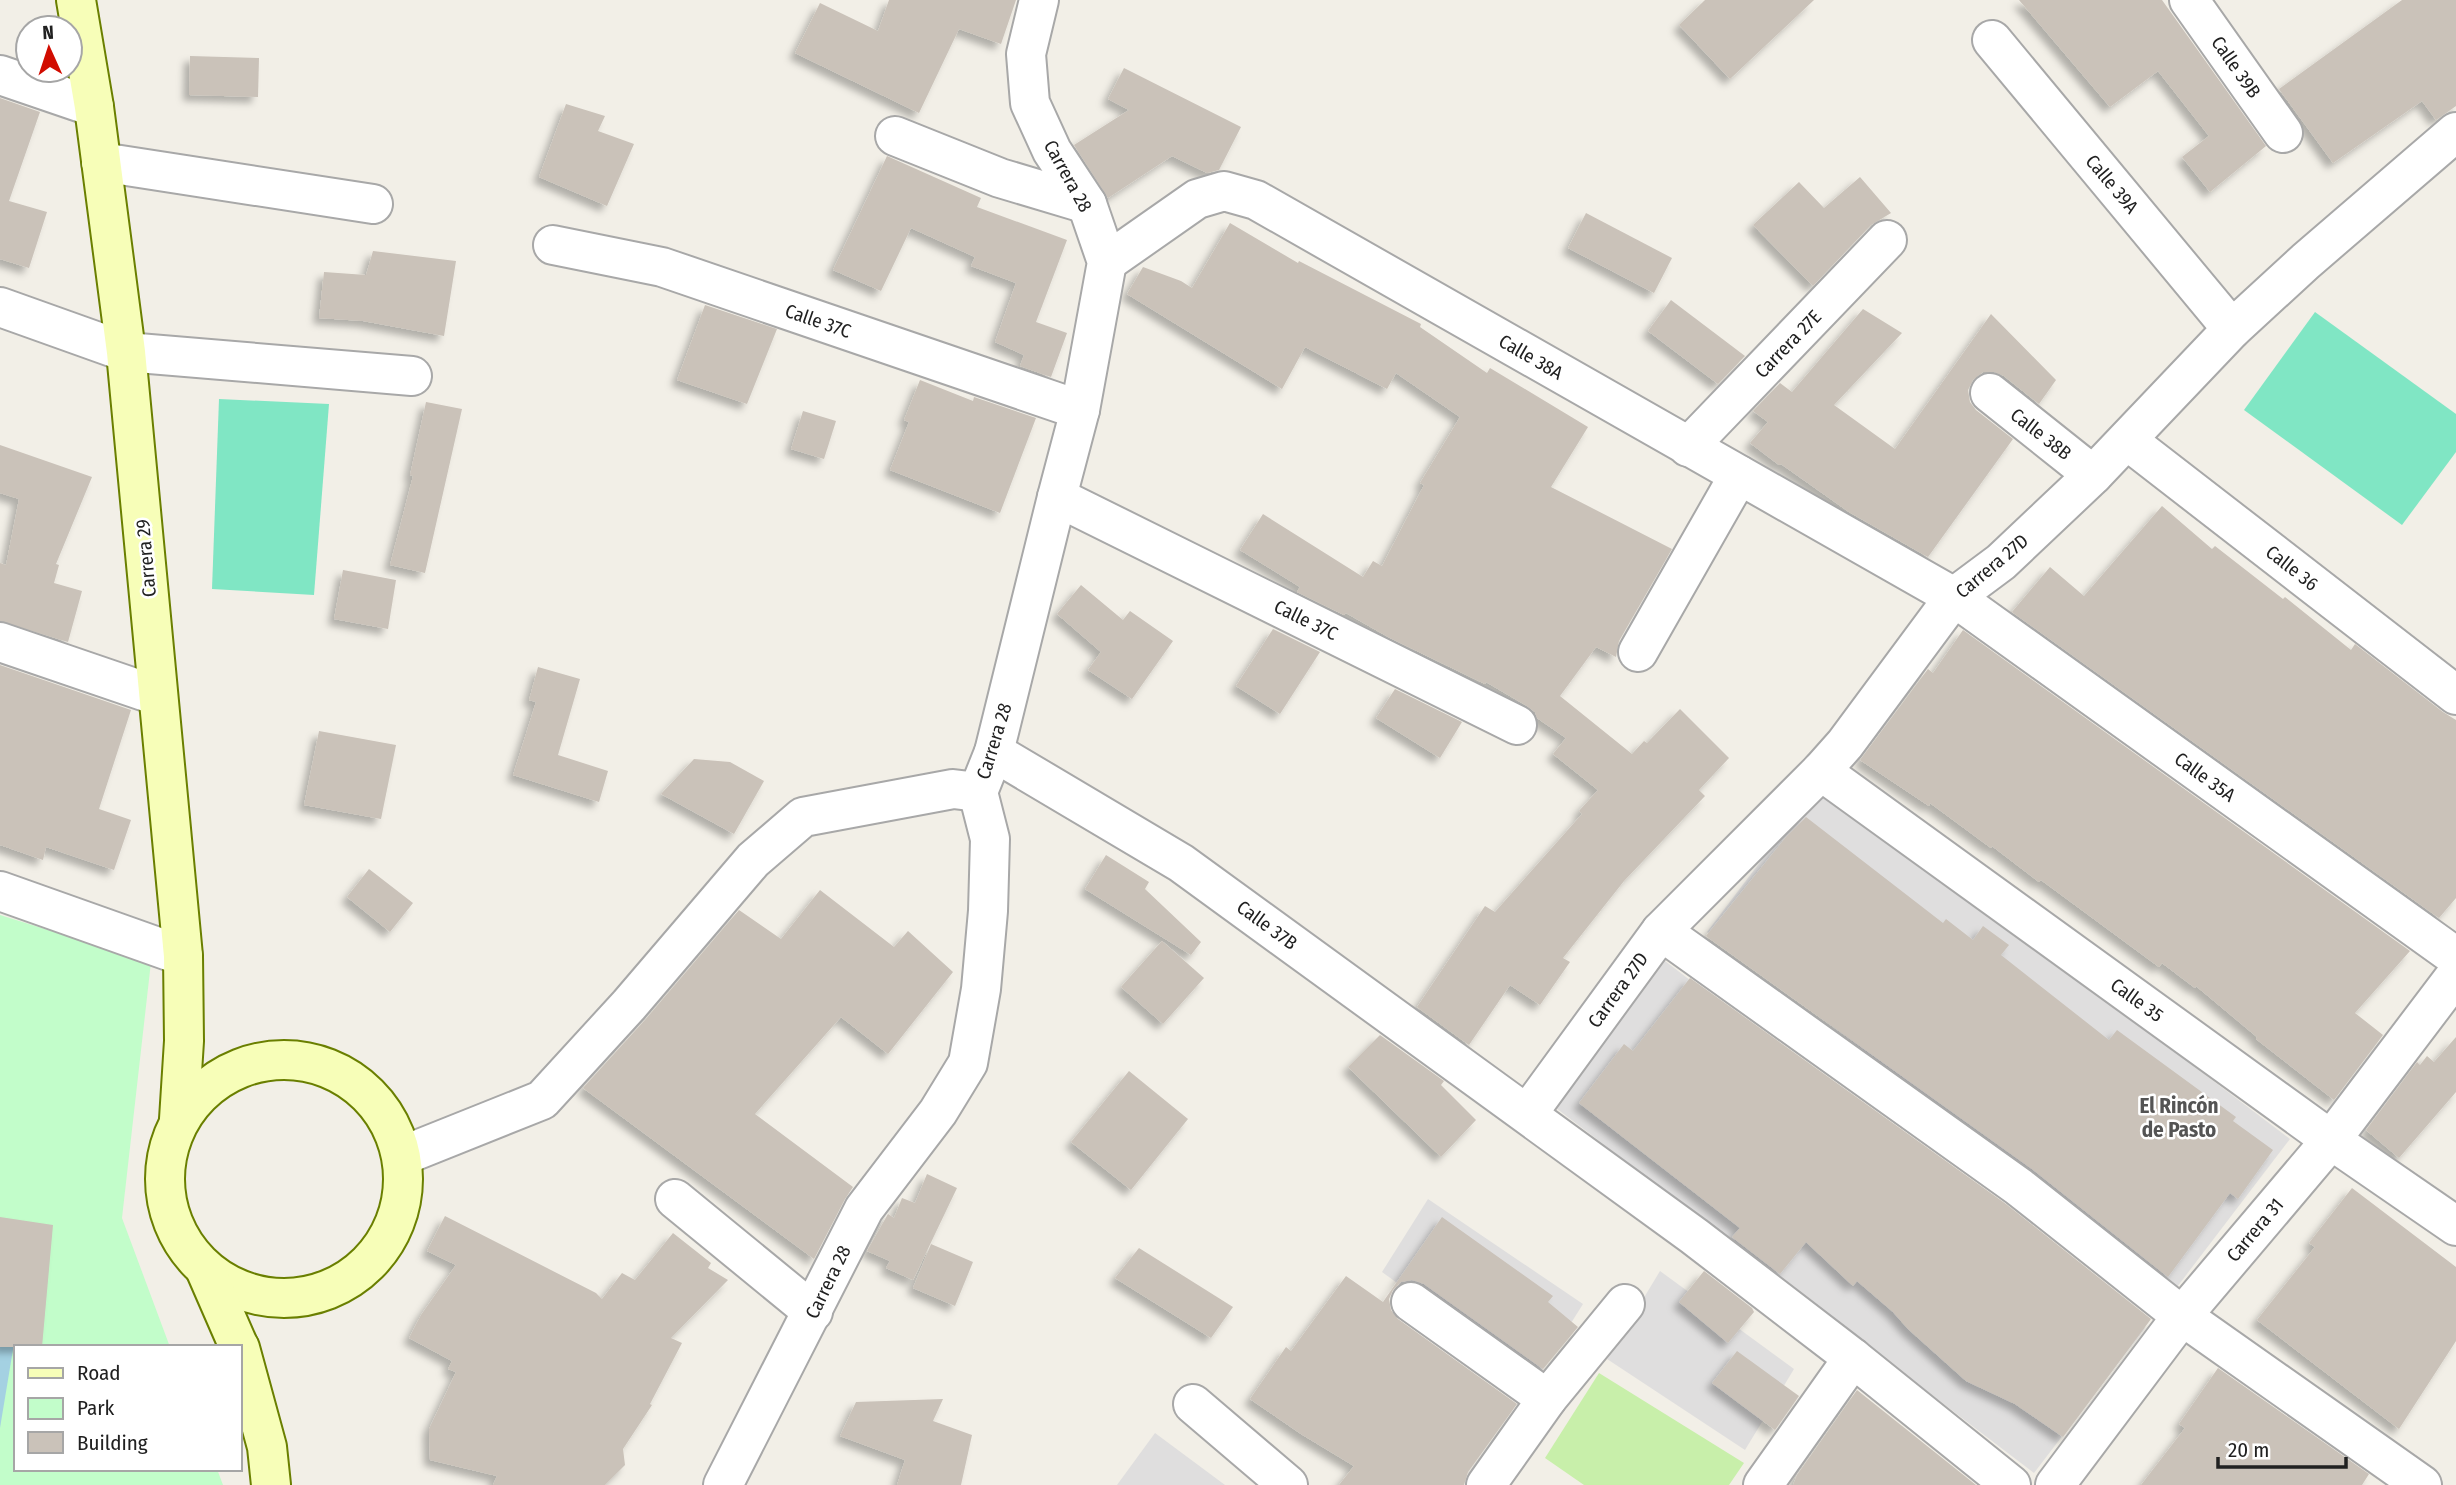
<svg xmlns="http://www.w3.org/2000/svg" width="2456" height="1485" viewBox="0 0 2456 1485" font-family="'Fira Sans Condensed',sans-serif">
	<style>
		.residential { fill: #dfdede }
		.grass { fill: #c8efaa }
		.park { fill: #c2fdca }
		.pitch { fill: #80e6c4 }
		.water { fill: #a4d1e2 }
		.building { fill: #cac2b9; filter: url(#shadow) }
		.lines { fill: none; stroke-linecap: round; stroke-linejoin: round }
		.street-casing { stroke: #a8a8a8; stroke-width: 42 }
		.secondary-casing { stroke: #6a7f00; stroke-width: 42 }
		.street { stroke: #fff; stroke-width: 38 }
		.secondary { stroke: #f7feb8; stroke-width: 38 }
		.labels { text-anchor: middle; dominant-baseline: central; stroke-width: 5; stroke-linejoin: round; paint-order: stroke }
		.street-label { font-size: 19px; fill: #212121; stroke: #fff }
		.neighbourhood-label { font-size: 21px; font-weight: bold; fill: #545454; stroke: #fff }
	</style>
	<defs>
		<filter id="shadow"><feDropShadow dx="-6" dy="6" stdDeviation="3.5" flood-color="#0004"/></filter>
	</defs>
	<rect width="100%" height="100%" fill="#f2efe7"/>
	<g class="residential">
		<polygon points="1820,783 2290,1139 2177,1287 1707,932"/>
		<polygon points="1665,961 2145,1328 2034,1473 1552,1105"/>
		<polygon points="1428,1199 1583,1304 1534,1382 1382,1272"/>
		<polygon points="1660,1271 1794,1369 1745,1450 1607,1359"/>
		<polygon points="1155,1433 1225,1485 1117,1485"/>
	</g>
	<polygon class="grass" points="1599,1373 1744,1463 1729,1485 1584,1485 1545,1458"/>
	<polygon class="park" points="0,915 151,962 122,1218 170,1347 16,1347 16,1469 217,1469 223,1485 0,1485"/>
	<g class="pitch">
		<polygon points="2315,312 2456,414 2456,452 2402,525 2244,410"/>
		<polygon points="219,399 329,404 314,595 212,589"/>
	</g>
	<polygon class="water" points="0,1230 32,1235 0,1428"/>
	<g class="building">
		<polygon points="889,0 1016,0 1001,44 959,29 919,113 795,53 820,3 878,31"/>
		<polygon points="1705,0 1814,0 1730,79 1679,25"/>
		<polygon points="2019,0 2162,0 2266,146 2210,192 2182,157 2209,136 2158,71 2110,107"/>
		<polygon points="2402,0 2456,0 2456,106 2436,120 2422,101 2333,163 2279,89"/>
		<polygon points="190,56 259,58 258,97 189,95"/>
		<polygon points="1124,68 1241,127 1219,170 1207,173 1172,156 1108,198 1074,145 1129,110 1108,99"/>
		<polygon points="0,98 40,112 9,201 47,212 29,268 0,259"/>
		<polygon points="566,104 605,116 598,131 634,144 607,206 539,177"/>
		<polygon points="887,156 981,198 977,207 1067,240 1036,322 1067,333 1051,377 1020,366 1024,355 995,342 1016,283 971,266 975,257 911,228 881,291 833,270"/>
		<polygon points="1860,177 1891,213 1871,225 1813,286 1753,225 1799,182 1824,208"/>
		<polygon points="1586,213 1672,258 1654,293 1568,248"/>
		<polygon points="1230,223 1298,263 1299,261 1421,324 1420,327 1487,373 1490,368 1588,427 1551,487 1672,549 1619,641 1616,657 1596,647 1560,696 1632,754 1644,741 1647,743 1680,709 1729,758 1699,790 1705,796 1624,881 1563,958 1570,962 1540,1005 1510,985 1469,1045 1417,1007 1485,906 1495,912 1582,814 1579,811 1598,790 1553,754 1566,738 1537,718 1535,712 1527,706 1486,682 1485,684 1390,638 1346,613 1344,615 1297,592 1300,587 1240,550 1263,514 1363,577 1373,561 1382,566 1424,485 1420,483 1460,417 1396,373 1387,389 1305,347 1282,389 1127,294 1143,267 1181,281 1192,288"/>
		<polygon points="373,251 456,261 444,336 363,321 319,318 324,272 366,275"/>
		<polygon points="1671,300 1745,356 1718,384 1648,331"/>
		<polygon points="705,305 777,329 747,404 677,380"/>
		<polygon points="1863,309 1902,333 1834,405 1895,449 1991,314 2056,380 2039,404 2004,376 1994,372 1983,372 1973,380 1968,390 1970,402 1976,410 2013,439 1928,557 1849,512 1781,464 1779,465 1750,443 1768,422 1753,411 1780,383 1792,392"/>
		<polygon points="920,380 973,401 974,397 1036,418 1000,513 890,470 909,422 904,420"/>
		<polygon points="426,402 462,409 425,573 390,565 413,476 410,475"/>
		<polygon points="803,411 836,421 824,459 791,449"/>
		<polygon points="0,445 92,477 56,564 59,565 54,583 82,591 68,642 0,621 0,563 6,565 19,499 0,493"/>
		<polygon points="2162,506 2212,549 2215,546 2283,599 2285,597 2351,650 2355,644 2443,712 2456,720 2456,898 2439,918 2012,612 2050,567 2084,596"/>
		<polygon points="343,570 396,580 388,629 334,619"/>
		<polygon points="1081,585 1123,620 1130,611 1173,641 1132,699 1088,670 1101,652 1057,614"/>
		<polygon points="1273,629 1320,652 1280,714 1236,686"/>
		<polygon points="1963,630 2410,951 2355,1013 2383,1035 2334,1100 2256,1039 2257,1037 2196,986 2195,988 2162,963 2159,967 2041,880 2039,882 1992,846 1991,848 1930,803 1929,806 1860,760 1928,669 1933,673"/>
		<polygon points="0,665 131,710 99,809 131,820 114,870 46,847 43,860 0,845"/>
		<polygon points="538,667 580,679 558,755 608,771 599,802 513,775 536,702 529,700"/>
		<polygon points="1395,689 1462,722 1440,758 1376,718"/>
		<polygon points="319,731 396,745 381,819 304,805"/>
		<polygon points="694,759 730,762 764,781 734,834 661,794"/>
		<polygon points="1806,817 1943,923 1946,919 1973,940 1983,926 2009,945 2001,955 2109,1040 2117,1030 2236,1117 2233,1121 2273,1150 2238,1199 2230,1193 2168,1277 2032,1169 1706,936 1786,837"/>
		<polygon points="1106,855 1149,882 1145,889 1201,942 1191,955 1085,889"/>
		<polygon points="369,869 413,903 390,932 347,897"/>
		<polygon points="820,890 894,947 908,931 953,972 888,1054 841,1017 755,1114 853,1187 845,1199 814,1259 583,1088 645,1020 739,910 781,939"/>
		<polygon points="1162,941 1204,978 1163,1024 1121,987"/>
		<polygon points="1690,978 2006,1204 2151,1319 2063,1437 2015,1404 1966,1381 1908,1329 1893,1312 1857,1281 1853,1286 1806,1242 1780,1274 1732,1237 1740,1228 1579,1103 1624,1044 1633,1051"/>
		<polygon points="1380,1035 1444,1081 1441,1085 1476,1120 1441,1157 1348,1067"/>
		<polygon points="2456,1037 2456,1092 2399,1158 2366,1130 2417,1062 2420,1065 2427,1056 2434,1062"/>
		<polygon points="1129,1071 1188,1119 1131,1190 1071,1142"/>
		<polygon points="927,1174 957,1188 913,1280 886,1268 890,1261 867,1251 888,1214 894,1218 902,1198 915,1203"/>
		<polygon points="2352,1188 2456,1267 2456,1341 2399,1429 2257,1320 2315,1247 2309,1243"/>
		<polygon points="445,1216 596,1293 602,1299 622,1273 635,1280 673,1233 711,1263 708,1268 728,1280 671,1338 682,1343 650,1404 652,1405 623,1449 625,1465 605,1485 493,1485 497,1476 430,1460 429,1429 456,1372 448,1369 452,1361 409,1338 421,1315 456,1265 427,1251"/>
		<polygon points="0,1217 53,1225 42,1347 0,1347"/>
		<polygon points="1442,1217 1553,1296 1548,1302 1578,1327 1543,1369 1424,1284 1412,1280 1401,1282 1393,1290 1389,1299 1391,1310 1398,1319 1517,1404 1468,1472 1464,1485 1339,1485 1354,1466 1301,1434 1250,1399 1286,1347 1291,1351 1346,1276 1383,1302"/>
		<polygon points="931,1244 973,1262 955,1306 913,1288"/>
		<polygon points="1139,1248 1233,1307 1211,1338 1115,1278"/>
		<polygon points="1704,1271 1752,1308 1754,1312 1728,1343 1679,1302"/>
		<polygon points="1737,1351 1799,1396 1775,1430 1712,1383"/>
		<polygon points="2218,1368 2369,1474 2362,1485 2141,1485 2185,1428 2179,1424"/>
		<polygon points="1857,1390 1976,1485 1793,1485 1797,1475"/>
		<polygon points="943,1399 933,1421 972,1435 961,1485 897,1485 905,1460 840,1436 856,1402"/>
	</g>
	<g class="lines">
		<defs>
			<g id="street">
				<polyline points="2189,0 2283,133"/>
				<polyline points="1992,40 2232,329"/>
				<polyline points="0,75 94,107"/>
				<polyline points="895,136 1000,178 1087,204"/>
				<polyline points="101,162 373,204"/>
				<polyline points="553,245 662,267 1080,410"/>
				<polyline points="1107,262 1197,199 1224,191 1256,200 1954,597 2456,957"/>
				<polyline points="0,307 126,352 412,376"/>
				<polyline points="1990,393 2093,475"/>
				<polyline points="2128,441 2456,695"/>
				<polyline points="1688,447 1887,240"/>
				<polyline points="1057,497 1517,725"/>
				<polyline points="0,642 158,696"/>
				<polyline points="1638,652 1739,475"/>
				<polyline points="994,752 1181,863 1694,1236 1853,1358 2011,1485"/>
				<polyline points="1821,771 2331,1140 2456,1226"/>
				<polyline points="0,891 183,956"/>
				<polyline points="1661,931 2019,1187 2182,1316 2422,1485"/>
				<polyline points="1528,1113 1661,931 1821,771 1845,744 1954,597 2001,562 2093,475 2232,329 2306,261 2456,132"/>
				<polyline points="402,1156 542,1100 629,1005 753,860 803,817 953,789 978,792"/>
				<polyline points="675,1199 813,1312"/>
				<polyline points="1411,1302 1547,1399"/>
				<polyline points="1193,1404 1288,1485"/>
				<polyline points="723,1485 864,1209 938,1112 968,1063 981,989 988,911 990,839 978,792 994,752 1057,497 1080,410 1107,262 1087,204 1052,151 1030,103 1026,54 1039,0"/>
				<polyline points="1486,1485 1547,1399 1625,1304"/>
				<polyline points="1763,1485 1853,1358"/>
				<polyline points="2055,1485 2182,1316 2331,1140 2456,975"/>
			</g>
			<g id="secondary">
				<polyline points="76,0 94,107 126,352 183,956 184,1041 179,1119"/>
				<circle cx="284" cy="1179" r="119"/>
				<polyline points="205,1269 239,1347"/>
				<polyline points="240,1348 267,1447 271,1485"/>
			</g>
		</defs>
		<use href="#street" class="street-casing"/>
		<use href="#secondary" class="secondary-casing"/>
		<use href="#street" class="street"/>
		<use href="#secondary" class="secondary"/>
	</g>
	<g class="labels">
		<g class="street-label">
			<text transform="translate(2236 67) rotate(55)">Calle 39B</text>
			<text transform="translate(1068 176) rotate(61)">Carrera 28</text>
			<text transform="translate(2112 184) rotate(50)">Calle 39A</text>
			<text transform="translate(818 321) rotate(19)">Calle 37C</text>
			<text transform="translate(1788 344) rotate(-46)">Carrera 27E</text>
			<text transform="translate(1531 357) rotate(30)">Calle 38A</text>
			<text transform="translate(2041 434) rotate(38)">Calle 38B</text>
			<text transform="translate(146 558) rotate(-95)">Carrera 29</text>
			<text transform="translate(1992 566) rotate(-40)">Carrera 27D</text>
			<text transform="translate(2292 568) rotate(38)">Calle 36</text>
			<text transform="translate(1306 620) rotate(26)">Calle 37C</text>
			<text transform="translate(994 741) rotate(-73)">Carrera 28</text>
			<text transform="translate(2205 777) rotate(36)">Calle 35A</text>
			<text transform="translate(1267 925) rotate(36)">Calle 37B</text>
			<text transform="translate(1618 990) rotate(-54)">Carrera 27D</text>
			<text transform="translate(2137 1000) rotate(36)">Calle 35</text>
			<text transform="translate(2255 1230) rotate(-50)">Carrera 31</text>
			<text transform="translate(828 1282) rotate(-64)">Carrera 28</text>
		</g>
		<g class="neighbourhood-label">
			<text x="2179" y="1106">El Rincón<tspan x="2179" dy="24">de Pasto</tspan></text>
		</g>
	</g>
	<rect x="14" y="1345" width="228" height="126" fill="#ffffff" stroke="#a6a6a6" stroke-width="2"/>
	<rect x="28" y="1368" width="35" height="10" fill="#f7feb8" stroke="#a6a6a6" stroke-width="2"/>
	<text x="77" y="1380" font-size="21" fill="#212121">Road</text>
	<rect x="28" y="1398" width="35" height="21" fill="#c2fdca" stroke="#a6a6a6" stroke-width="2"/>
	<text x="77" y="1415" font-size="21" fill="#212121">Park</text>
	<rect x="28" y="1432" width="35" height="21" fill="#cac2b9" stroke="#a6a6a6" stroke-width="2"/>
	<text x="77" y="1450" font-size="21" fill="#212121">Building</text>
	<g transform="translate(49 49) rotate(357)"><circle r="33" fill="#ffffff" stroke="#a6a6a6" stroke-width="2"/>
	<path d="M0-5L12 26L0 18L-12 26Z" fill="#d10c00"/>
	<text y="-10" font-size="19" font-weight="bold" text-anchor="middle" fill="#212121">N</text>
	</g>
	<path d="M2218 1457v10h128v-10" fill="none" stroke="#212121" stroke-width="3.5"/>
	<text x="2228" y="1457" font-size="21" fill="#212121" stroke="#ffffff" stroke-width="5" paint-order="stroke">20 m</text>
</svg>
